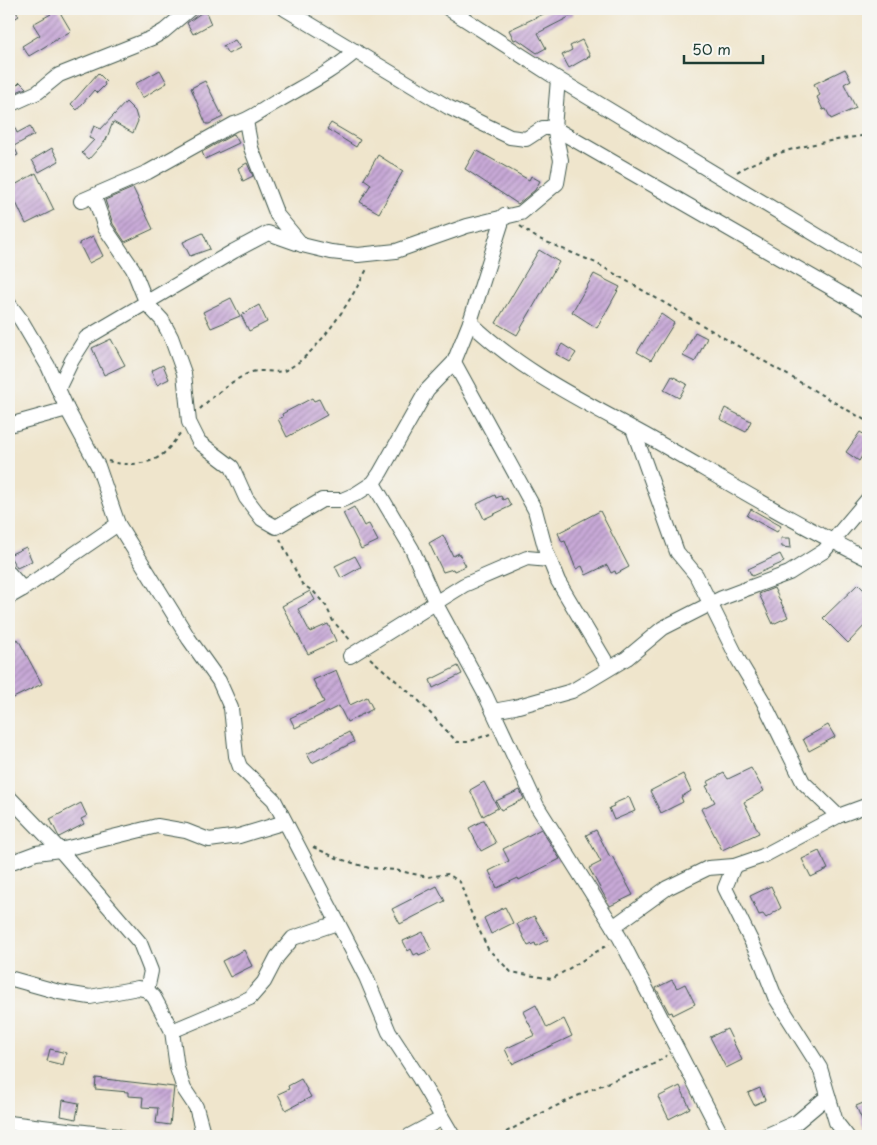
<svg xmlns="http://www.w3.org/2000/svg" width="877" height="1145" viewBox="0 0 877 1145" font-family="'Playpen Sans',sans-serif">
	<style>
		.building { fill: url(#building-hatch) }
		.lines { fill: none; stroke-linecap: round; stroke-linejoin: round }
		.minor-casing { stroke: #3e564b; stroke-width: 16 }
		.path { stroke: #3e564b; stroke-width: 2; stroke-dasharray: 4 4; stroke-linecap: butt }
		.minor { stroke: #fff; stroke-width: 14 }
	</style>
	<defs>
		<pattern id="building-hatch" width="6" height="6" patternUnits="userSpaceOnUse" patternTransform="scale(1.25)"><rect width="6" height="6" fill="#c8a9d7"/><path d="M-1 1l2-2M0 6l6-6M5 7l2-2" fill="none" stroke="#a28baf"/></pattern>
	</defs>
	<rect width="100%" height="100%" fill="#f6f6f2"/>
	<filter id="ink" filterUnits="userSpaceOnUse"><feTurbulence type="fractalNoise" baseFrequency=".02" numOctaves="2"/><feDisplacementMap in="SourceGraphic" scale="10" xChannelSelector="R" yChannelSelector="G"/><feConvolveMatrix kernelMatrix="1 2 1 2 8 2 1 2 1" color-interpolation-filters="sRGB"/></filter>
	<filter id="wash" filterUnits="userSpaceOnUse"><feTurbulence type="fractalNoise" baseFrequency=".0096" numOctaves="4" result="noise"/><feDisplacementMap in="SourceGraphic" scale="20" xChannelSelector="R" yChannelSelector="G"/><feGaussianBlur stdDeviation="1.12" result="paint"/><feColorMatrix in="noise" values="0 0 0 0 0 0 0 0 0 0 0 0 0 0 0 0 0 1.4 0 .05"/><feComposite in="paint" operator="in"/></filter>
	<g filter="url(#wash)">
		<rect width="100%" height="100%" fill="#efe5cc"/>
		<g id="blocks">
			<g class="building">
				<polygon points="9,9 14,9 19,16 9,22"/>
				<polygon points="47,9 58,9 71,31 29,56 22,46 40,35 33,24 51,14"/>
				<polygon points="554,9 570,9 573,15 538,33 546,48 537,53 517,39 514,40 509,30"/>
				<polygon points="205,10 211,24 193,34 187,23"/>
				<polygon points="235,40 240,48 228,54 223,46"/>
				<polygon points="582,40 590,56 569,68 562,55 572,50 570,46"/>
				<polygon points="845,69 851,80 844,84 856,108 831,119 826,109 823,110 817,97 820,95 814,84"/>
				<polygon points="160,70 167,83 142,98 135,84"/>
				<polygon points="98,73 106,81 104,83 105,85 97,93 94,90 77,110 71,104"/>
				<polygon points="205,81 223,117 209,124 206,124 191,88"/>
				<polygon points="20,82 26,88 14,93 11,91"/>
				<polygon points="126,102 135,111 138,121 133,133 113,122 106,140 89,159 82,153 94,140 89,138 94,126 101,129"/>
				<polygon points="9,114 17,133 30,126 34,135 14,146 18,155 9,159"/>
				<polygon points="331,123 360,140 356,147 327,129"/>
				<polygon points="234,134 239,143 205,159 202,152"/>
				<polygon points="52,148 59,161 39,172 32,160"/>
				<polygon points="476,150 529,180 531,176 540,181 535,190 518,204 465,169"/>
				<polygon points="378,155 403,171 379,213 360,202 371,184 364,179"/>
				<polygon points="247,163 253,176 243,181 238,168"/>
				<polygon points="36,173 54,210 26,224 12,194 15,192 13,186"/>
				<polygon points="133,188 153,229 125,242 113,224 105,200"/>
				<polygon points="203,233 210,249 190,256 183,242"/>
				<polygon points="93,236 103,256 89,263 79,243"/>
				<polygon points="539,250 559,262 517,335 496,323"/>
				<polygon points="594,274 620,287 597,328 572,312"/>
				<polygon points="231,298 240,316 211,328 203,312"/>
				<polygon points="259,305 267,322 249,331 241,315"/>
				<polygon points="661,314 674,323 651,360 637,352"/>
				<polygon points="695,332 707,338 695,362 683,356"/>
				<polygon points="111,339 125,365 104,375 92,348"/>
				<polygon points="562,344 576,353 570,362 556,354"/>
				<polygon points="163,365 169,379 157,385 151,371"/>
				<polygon points="672,376 687,384 679,398 664,390"/>
				<polygon points="312,398 314,401 319,399 327,415 287,437 278,419 283,417 282,414"/>
				<polygon points="725,408 751,421 746,432 720,419"/>
				<polygon points="860,432 868,437 868,446 859,461 846,452"/>
				<polygon points="495,495 496,498 501,496 503,500 507,498 511,506 484,519 477,504"/>
				<polygon points="354,507 364,526 369,524 378,541 361,549 343,513"/>
				<polygon points="751,509 781,526 777,532 747,516"/>
				<polygon points="600,511 629,567 616,574 615,571 611,573 607,565 586,575 582,566 576,569 565,541 562,542 558,533"/>
				<polygon points="443,535 453,556 459,553 466,566 454,571 453,569 443,572 429,543"/>
				<polygon points="781,538 790,538 791,548 782,547"/>
				<polygon points="26,547 32,561 17,568 9,555"/>
				<polygon points="780,554 784,562 752,576 748,569"/>
				<polygon points="355,556 361,567 341,578 335,566"/>
				<polygon points="858,584 868,594 868,622 848,643 823,618"/>
				<polygon points="774,588 788,617 773,624 759,594"/>
				<polygon points="310,591 315,600 298,609 310,632 328,624 336,641 308,654 282,606"/>
				<polygon points="18,639 42,684 9,700 9,644"/>
				<polygon points="458,666 462,674 433,688 430,680"/>
				<polygon points="336,670 350,705 367,697 373,709 347,722 339,706 295,728 290,718 324,702 313,680"/>
				<polygon points="828,725 835,737 809,751 803,739"/>
				<polygon points="349,732 354,742 312,763 307,754"/>
				<polygon points="751,768 764,791 744,802 759,833 722,850 701,809 715,802 706,786 709,785 707,782 724,773 728,779"/>
				<polygon points="683,774 691,791 681,797 683,802 661,813 650,791"/>
				<polygon points="484,782 498,808 483,816 470,790"/>
				<polygon points="520,790 524,799 501,810 496,801"/>
				<polygon points="629,797 635,811 614,820 609,808 614,806 613,804"/>
				<polygon points="81,803 87,816 81,819 84,824 59,837 50,819"/>
				<polygon points="484,820 496,843 481,851 469,828"/>
				<polygon points="541,829 560,859 519,880 518,878 497,888 489,871 509,861 503,849"/>
				<polygon points="596,830 610,857 612,856 633,895 610,906 589,868 601,862 586,835"/>
				<polygon points="819,851 828,869 811,877 802,859"/>
				<polygon points="437,886 445,901 400,924 392,909"/>
				<polygon points="771,886 781,908 766,918 763,914 759,915 750,896"/>
				<polygon points="505,907 513,923 491,934 484,918"/>
				<polygon points="534,916 548,940 536,946 535,943 528,946 517,924"/>
				<polygon points="423,932 431,950 419,955 418,953 414,955 411,949 408,951 403,941"/>
				<polygon points="244,950 252,966 230,977 222,961"/>
				<polygon points="672,980 677,988 685,984 695,1004 673,1015 672,1012 669,1013 656,988"/>
				<polygon points="536,1005 547,1028 564,1019 572,1036 512,1064 505,1049 535,1035 523,1012"/>
				<polygon points="727,1029 742,1060 726,1068 710,1037"/>
				<polygon points="50,1049 66,1053 63,1065 47,1061"/>
				<polygon points="96,1078 174,1087 170,1125 156,1123 158,1108 142,1107 143,1097 128,1096 128,1092 95,1089"/>
				<polygon points="301,1079 311,1097 286,1110 278,1094 289,1089 288,1086"/>
				<polygon points="680,1086 690,1108 669,1119 658,1097"/>
				<polygon points="760,1088 765,1100 754,1105 748,1093"/>
				<polygon points="63,1100 79,1103 76,1119 61,1116"/>
				<polygon points="868,1101 868,1134 856,1106"/>
			</g>
		</g>
	</g>
	<g filter="url(#ink)">
		<use href="#blocks" fill-opacity="0" stroke="#3e564b" stroke-width="1"/>
		<g class="lines">
			<defs>
				<g id="minor">
					<polyline points="285,9 448,107 510,137 526,139 543,128 554,128 868,309"/>
					<polyline points="449,9 558,79 868,266"/>
					<polyline points="9,105 38,92 59,75 152,38 164,31 190,9"/>
					<polyline points="246,121 251,148 277,215 302,245"/>
					<polyline points="94,196 105,228 133,269 147,304 162,320 171,337 184,373 189,422 199,442 232,467 246,498 262,519 276,527 322,500 342,500 356,494 373,483 380,473 427,390 454,362 470,322 504,215"/>
					<path d="M81,201L148,172L234,124C251,120 263,109 278,101C305,85 332,72 356,51"/>
					<polyline points="9,304 21,320 48,366 67,409 98,466 118,524 189,639 219,681 231,708 236,756 240,767 274,800 366,977 389,1032 419,1078 453,1136"/>
					<path d="M470,322C522,373 589,404 652,439C724,480 794,523 868,559"/>
					<polyline points="454,362 535,510 546,551 558,581 609,667"/>
					<polyline points="58,389 72,360 86,338 234,251 268,233 302,245 331,252 358,255 396,251 467,226 521,213 557,183 561,160 554,128 558,79"/>
					<polyline points="9,425 67,409"/>
					<polyline points="633,429 677,552 696,575 739,661 763,701 803,782 838,816"/>
					<polyline points="373,483 412,549 436,604 485,694 537,806 620,938 722,1136"/>
					<polyline points="9,573 23,589 9,597"/>
					<polyline points="23,589 118,524"/>
					<polyline points="350,656 464,585 527,558 549,560"/>
					<polyline points="493,711 515,707 572,691 627,658 663,628 722,598 789,573 824,551 868,499"/>
					<polyline points="9,797 60,850 140,943 151,971 147,990"/>
					<polyline points="9,863 36,853 60,850 157,826 186,831 209,840 239,836 285,822"/>
					<polyline points="734,866 725,888 761,961 775,997 820,1068 836,1122 847,1136"/>
					<polyline points="613,927 667,888 708,868 734,866 763,856 838,816 868,805"/>
					<polyline points="9,978 59,992 90,997 138,988 147,990 154,997 172,1031 177,1068 184,1089 196,1107 202,1129 198,1136"/>
					<polyline points="172,1031 250,998 264,982 277,957 293,938 337,923"/>
					<polyline points="9,1123 118,1136"/>
					<polyline points="409,1136 441,1119"/>
					<polyline points="765,1136 797,1122 828,1096"/>
				</g>
			</defs>
			<use href="#minor" class="minor-casing"/>
			<g class="path">
				<path d="M737,172C777,148 823,142 868,135"/>
				<polyline points="520,226 537,238 596,263 868,422"/>
				<path d="M200,409C210,398 238,376 252,372C263,369 276,374 286,370C319,354 352,298 368,267"/>
				<path d="M108,461C123,466 146,465 159,457C168,451 175,440 181,432"/>
				<polyline points="280,539 302,584 314,592 326,606 333,621 352,642"/>
				<polyline points="370,658 419,701 457,742 468,742 490,734"/>
				<polyline points="313,847 337,858 369,868 395,870 428,877 448,874 460,882 469,908 488,949 511,972 552,979 609,944"/>
				<path d="M499,1136C535,1116 571,1098 609,1082C629,1073 650,1069 667,1055"/>
			</g>
			<use href="#minor" class="minor"/>
		</g>
	</g>
	<rect width="877" height="1145" fill="none" stroke="#f6f6f2" stroke-width="30"/>
	<path d="M684 55v8h79v-8" fill="none" stroke="#1f3d34" stroke-width="2.5"/>
	<text x="692" y="55" font-size="15" fill="#1f3d34" stroke="#f6f6f2" stroke-width="4" paint-order="stroke">50 m</text>
</svg>
